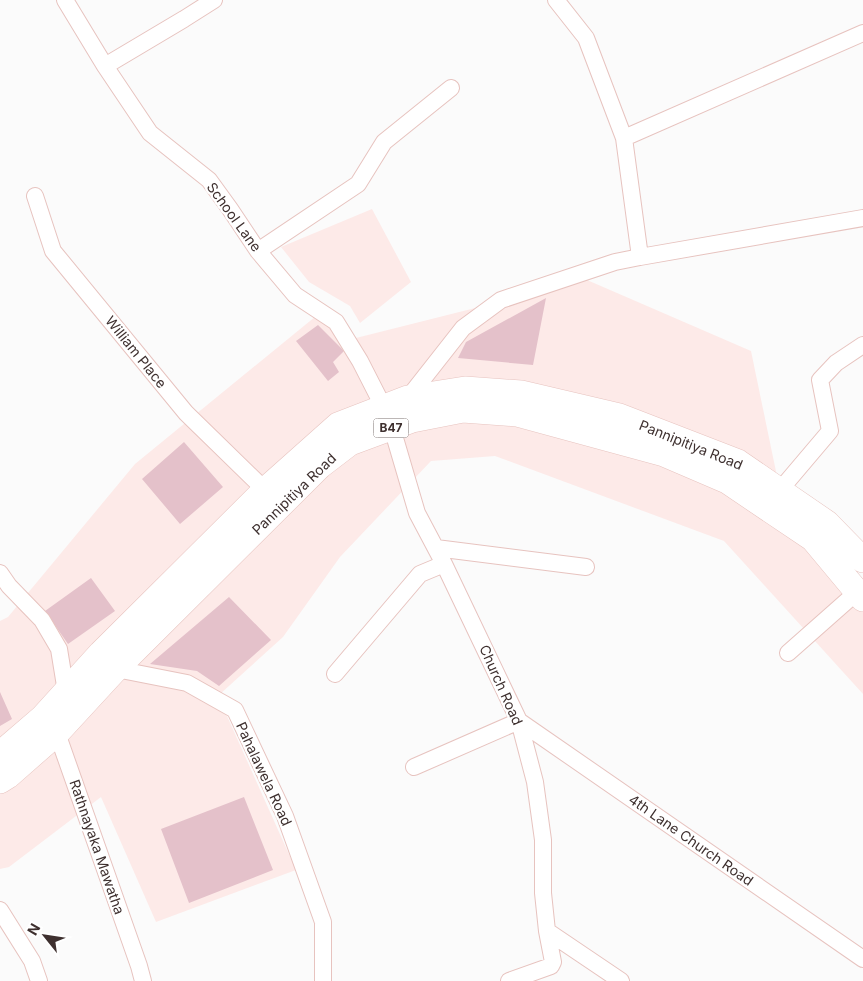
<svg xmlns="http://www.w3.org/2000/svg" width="863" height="981" viewBox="0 0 863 981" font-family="Inter,sans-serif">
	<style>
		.built { fill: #fdeae8 }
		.building { fill: #e4c1ca }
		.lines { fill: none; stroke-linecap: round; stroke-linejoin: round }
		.minor-casing { stroke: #e7c3bf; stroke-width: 18 }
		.primary-casing { stroke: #e7c3bf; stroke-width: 26 }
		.minor { stroke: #fff; stroke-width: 16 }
		.primary { stroke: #fff; stroke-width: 25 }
		.labels { text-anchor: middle; stroke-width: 4.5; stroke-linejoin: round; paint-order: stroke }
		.shield { fill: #fff; stroke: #786e6d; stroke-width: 1 }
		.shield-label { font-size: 12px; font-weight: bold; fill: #3e302f }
		.street-label { font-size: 14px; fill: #3e302f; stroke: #fff }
	</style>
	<rect width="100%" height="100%" fill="#fbfbfb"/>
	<path class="built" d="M372 209 411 282 360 323 350 306 309 282 281 247Z
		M587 280 751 351 779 486 408 397 0 749V621L8 617 135 464 321 312 348 340Z
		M464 413 726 483 811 542 863 601V694L724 541 495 456 431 461 340 557 283 637 209 704 227 716 296 870 156 922 101 797 9 867 0 869V784L352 445Z"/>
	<path class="building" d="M546 298 533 365 458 358 466 342Z
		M318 325 344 351 333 362 339 372 328 381 296 341Z
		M184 442 223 487 180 524 142 479Z
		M91 578 115 611 68 644 45 611Z
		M229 597 271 640 219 686 197 671 150 664Z
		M0 692 12 719 0 726Z
		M244 797 273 870 189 903 161 829Z"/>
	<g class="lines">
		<g class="minor-casing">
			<path id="minor" d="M65 0 105 66 150 133 209 180 230 209 258 251 295 295 336 322 360 361 384 408 392 428 417 513 444 564 519 721 535 782 543 840V893L547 931 553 962 551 966 509 981
				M105 66 184 19 214 0
				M624 138 863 33
				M35 196 53 251 186 413 265 490
				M258 251 358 184 384 142 451 88
				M640 257 863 218
				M408 401V398L463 328 501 300 615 262 640 257 624 138 586 38 556 0
				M780 490 830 431 820 380 836 363 863 345
				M436 548 586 567
				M0 573 9 586 42 620 59 649 66 692 70 695
				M788 653 857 592
				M112 664 116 669 187 683 235 710 285 816 323 922V981
				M335 674 420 574 444 564
				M519 721 863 959
				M52 727 57 733 139 966 143 981
				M414 767 519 721
				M0 910 32 961 39 981
				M547 931 621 981"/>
		</g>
		<g class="primary-casing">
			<path id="primary" d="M0 754 43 717 101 653 265 490 338 425 408 398 465 389 521 393 619 416 738 462 827 523 863 560
				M0 781 8 776 57 733 116 669 320 466 350 443 412 420 463 410 517 414 664 454 727 481 813 539 863 599"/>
		</g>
		<use href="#minor" class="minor"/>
		<use href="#primary" class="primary"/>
	</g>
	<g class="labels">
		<rect class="shield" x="373.5" y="418.5" width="35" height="19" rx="4"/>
		<g class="shield-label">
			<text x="391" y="432">B47</text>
		</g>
		<g class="street-label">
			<text transform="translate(234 217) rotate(54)" y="5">School Lane</text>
			<text transform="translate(136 352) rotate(51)" y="5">William Place</text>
			<text transform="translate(691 445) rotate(22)" y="5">Pannipitiya Road</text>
			<text transform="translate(294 494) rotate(-44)" y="5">Pannipitiya Road</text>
			<text transform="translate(501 685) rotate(66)" y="5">Church Road</text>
			<text transform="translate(264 774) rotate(65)" y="5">Pahalawela Road</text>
			<text transform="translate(691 840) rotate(35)" y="5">4th Lane Church Road</text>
			<text transform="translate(97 847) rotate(71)" y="5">Rathnayaka Mawatha</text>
		</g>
	</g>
	<g transform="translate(45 936) rotate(300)" stroke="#ffffff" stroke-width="4" paint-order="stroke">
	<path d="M0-4L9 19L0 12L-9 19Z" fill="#3e302f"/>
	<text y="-8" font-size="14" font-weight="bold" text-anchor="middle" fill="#3e302f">N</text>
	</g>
</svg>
